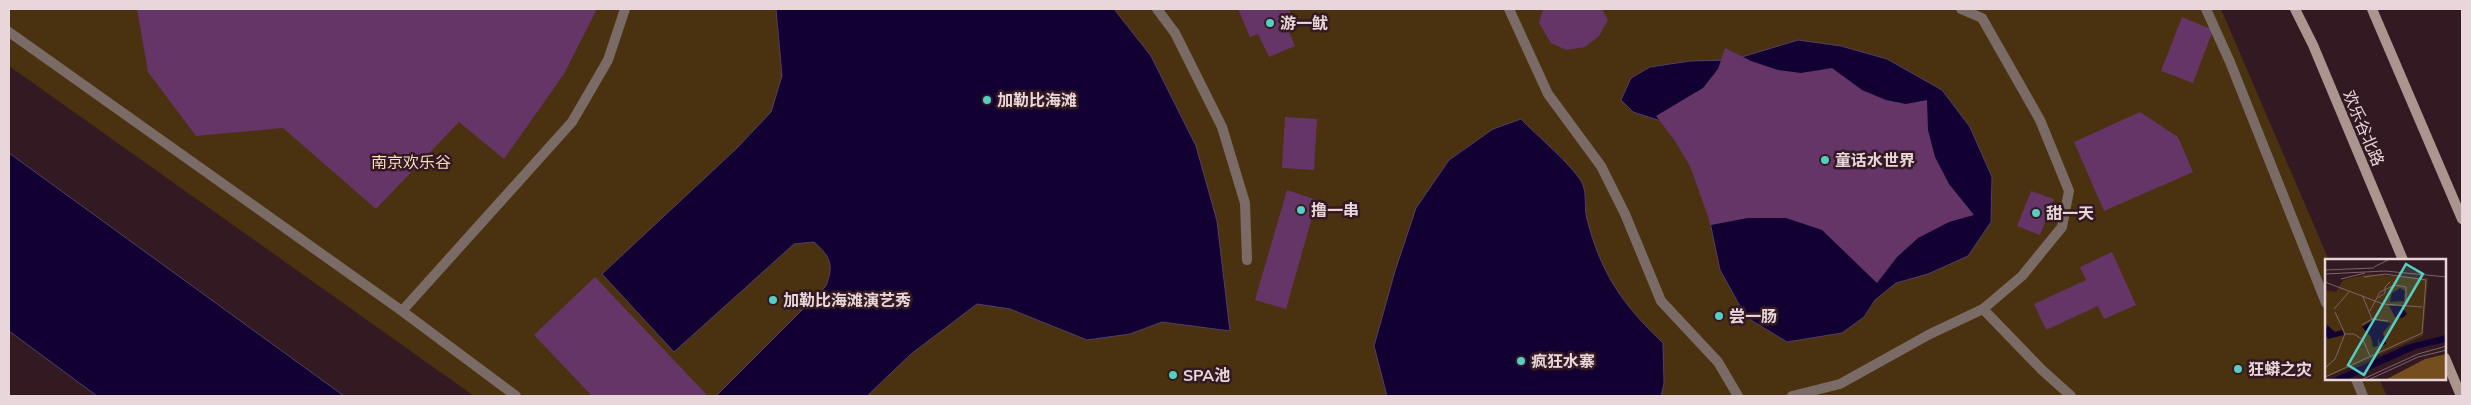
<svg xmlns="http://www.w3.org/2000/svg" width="2471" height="405" viewBox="0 0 2471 405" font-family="'Nunito Sans','Noto Sans SC',sans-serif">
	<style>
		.green { fill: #4a310f }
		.water { fill: #120033; stroke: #524065 }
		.building { fill: #663568 }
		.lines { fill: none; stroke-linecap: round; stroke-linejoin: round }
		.service { stroke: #7a6b67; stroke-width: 10 }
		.pedestrian { stroke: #7a6b67; stroke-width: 10 }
		.secondary { stroke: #ac958e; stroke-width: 10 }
		.poi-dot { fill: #56cec4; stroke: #331921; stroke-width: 2 }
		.labels { text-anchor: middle; stroke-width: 5; stroke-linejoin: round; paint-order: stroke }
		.poi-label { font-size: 16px; font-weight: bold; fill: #e8d6da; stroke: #331921; text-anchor: start }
		.street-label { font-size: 16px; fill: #e8d6da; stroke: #331921 }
		.park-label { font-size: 16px; fill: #f9dcbd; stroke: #331921 }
		.inset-road { fill: none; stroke: #7b656b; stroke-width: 1 }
		.view { fill: #56cec4; fill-opacity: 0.15; stroke: #56cec4; stroke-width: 2.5 }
		.inset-edge { fill: none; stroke: #e8d6da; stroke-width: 2.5 }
	</style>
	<rect width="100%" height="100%" fill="#331921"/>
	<path class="green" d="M9 9H2221L2329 260H2326V379H2379L2387 396H474L9 66Z"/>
	<path class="water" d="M776 9H1114L1151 56 1196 146 1217 221 1230 331 1162 322 1130 334 1087 340 1010 309 977 304 911 354 867 396H716L826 286C834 265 831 257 814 242L794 244 674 352 602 274 736 149 771 112 782 76Z
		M1798 40 1841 46 1887 59 1942 90 1970 127 1992 177 1991 222 1968 256 1928 274 1896 283 1875 300 1864 317 1842 333 1787 342 1746 317 1720 270 1703 189 1667 123 1633 112 1621 100 1631 78 1650 67 1690 61 1732 60Z
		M1521 119C1535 134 1577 169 1583 185 1587 196 1584 209 1587 219 1601 274 1623 305 1663 343L1664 383 1661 396H1387L1374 346 1395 271 1416 208 1449 160 1493 129Z
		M9 153 344 396H97L9 331Z"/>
	<path class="building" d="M137 9H597L564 74 504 159 459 122 376 209 283 128 196 136 148 72Z
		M1238 9H1289L1293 19 1285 22 1295 46 1269 57 1258 34 1250 37Z
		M1543 9H1602L1608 20 1599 36 1585 47 1566 50 1551 43 1539 23Z
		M2182 17 2213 30 2193 83 2161 71Z
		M1725 48 1751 61 1778 70 1801 73 1832 68 1862 90 1886 100 1906 104 1927 100 1928 130 1935 157 1949 184 1974 215 1949 222 1918 238 1897 257 1877 283 1822 230 1786 218H1748L1711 225 1690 166 1675 141 1656 116 1703 88 1718 69Z
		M2140 112 2178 137 2193 172 2104 211 2074 142Z
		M1285 117 1317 119 1314 170 1282 168Z
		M1287 190 1317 200 1286 309 1255 300Z
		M2031 191 2054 199 2040 235 2017 226Z
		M2112 252 2136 305 2104 319 2098 306 2046 330 2034 304 2086 280 2080 267Z
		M595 277 708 396H592L534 335Z"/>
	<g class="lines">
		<path class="service" d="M2206 9 2230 62 2326 303
			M9 32 402 311 516 396
			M402 311 572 122 608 60 625 9
			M2356 379 2363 396"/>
		<path class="pedestrian" d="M1157 9 1175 33 1222 127 1245 203 1247 260
			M1509 9 1548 94 1601 166 1625 214 1661 301 1718 362 1738 396
			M1983 309 2042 370 2071 396
			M1792 396 1840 384 1930 334 1983 309 2022 276 2062 227 2069 191 2040 120 1982 18 1961 9"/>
		<path class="secondary" d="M2295 9 2313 45 2403 260
			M2372 9 2462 219
			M2445 358 2461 396"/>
	</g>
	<g class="poi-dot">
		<circle cx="1270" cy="23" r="5"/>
		<circle cx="987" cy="100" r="5"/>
		<circle cx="1825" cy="160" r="5"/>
		<circle cx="1301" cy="210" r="5"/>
		<circle cx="2036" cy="213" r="5"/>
		<circle cx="773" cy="300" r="5"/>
		<circle cx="1719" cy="316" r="5"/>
		<circle cx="1521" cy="361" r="5"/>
		<circle cx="2238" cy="369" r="5"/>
		<circle cx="1173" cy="375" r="5"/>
	</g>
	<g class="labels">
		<g class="poi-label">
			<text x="1280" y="29">游一鱿</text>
			<text x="997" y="106">加勒比海滩</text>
			<text x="1835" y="166">童话水世界</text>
			<text x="1311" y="216">撸一串</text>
			<text x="2046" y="219">甜一天</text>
			<text x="783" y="306">加勒比海滩演艺秀</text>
			<text x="1729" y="322">尝一肠</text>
			<text x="1531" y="367">疯狂水寨</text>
			<text x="2248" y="375">狂蟒之灾</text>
			<text x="1183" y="381">SPA池</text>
		</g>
		<g class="street-label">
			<text transform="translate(2364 128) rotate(67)" y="6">欢乐谷北路</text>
		</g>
		<g class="park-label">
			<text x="411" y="168">南京欢乐谷</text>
		</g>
	</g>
	<g transform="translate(2325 259)">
		<rect width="121" height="121" fill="#331921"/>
		<path d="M43 15 103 19 98 77 0 119V31L11 33 18 21Z" fill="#4a310f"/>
		<path d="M121 95V121H60L100 100Z" fill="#744e1f"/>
		<path d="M75 29 80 32 79 42 65 43 67 34ZM64 47H76L82 55 77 59 70 58ZM48 61 66 64 58 74 61 85 56 87 53 79V87L48 88 46 78 37 68ZM2 66 10 73 17 71 19 76 3 80 0 75ZM121 76V83L91 90 21 121H5L82 86Z" fill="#120033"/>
		<path class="inset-road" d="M49 8 65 0M0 11 49 9M0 15 60 12 122 18M16 20 40 14M0 23 58 45 97 48M38 38 47 60M53 39 60 34V28L65 23M9 50 24 33M45 52 55 33 70 26 81 28V45M37 66 47 60 63 62M20 75H29L38 81 45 97M0 109 10 100 20 75 10 53M0 118 97 74 101 21 60 15 39 18M36 121 93 95 122 87M43 121 93 98 122 91"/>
		<path class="view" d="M81 5 98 15 39 116 23 106Z"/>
		<rect width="121" height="121" class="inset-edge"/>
	</g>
	<rect width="2471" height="405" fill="none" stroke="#e8d6da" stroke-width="20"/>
</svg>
